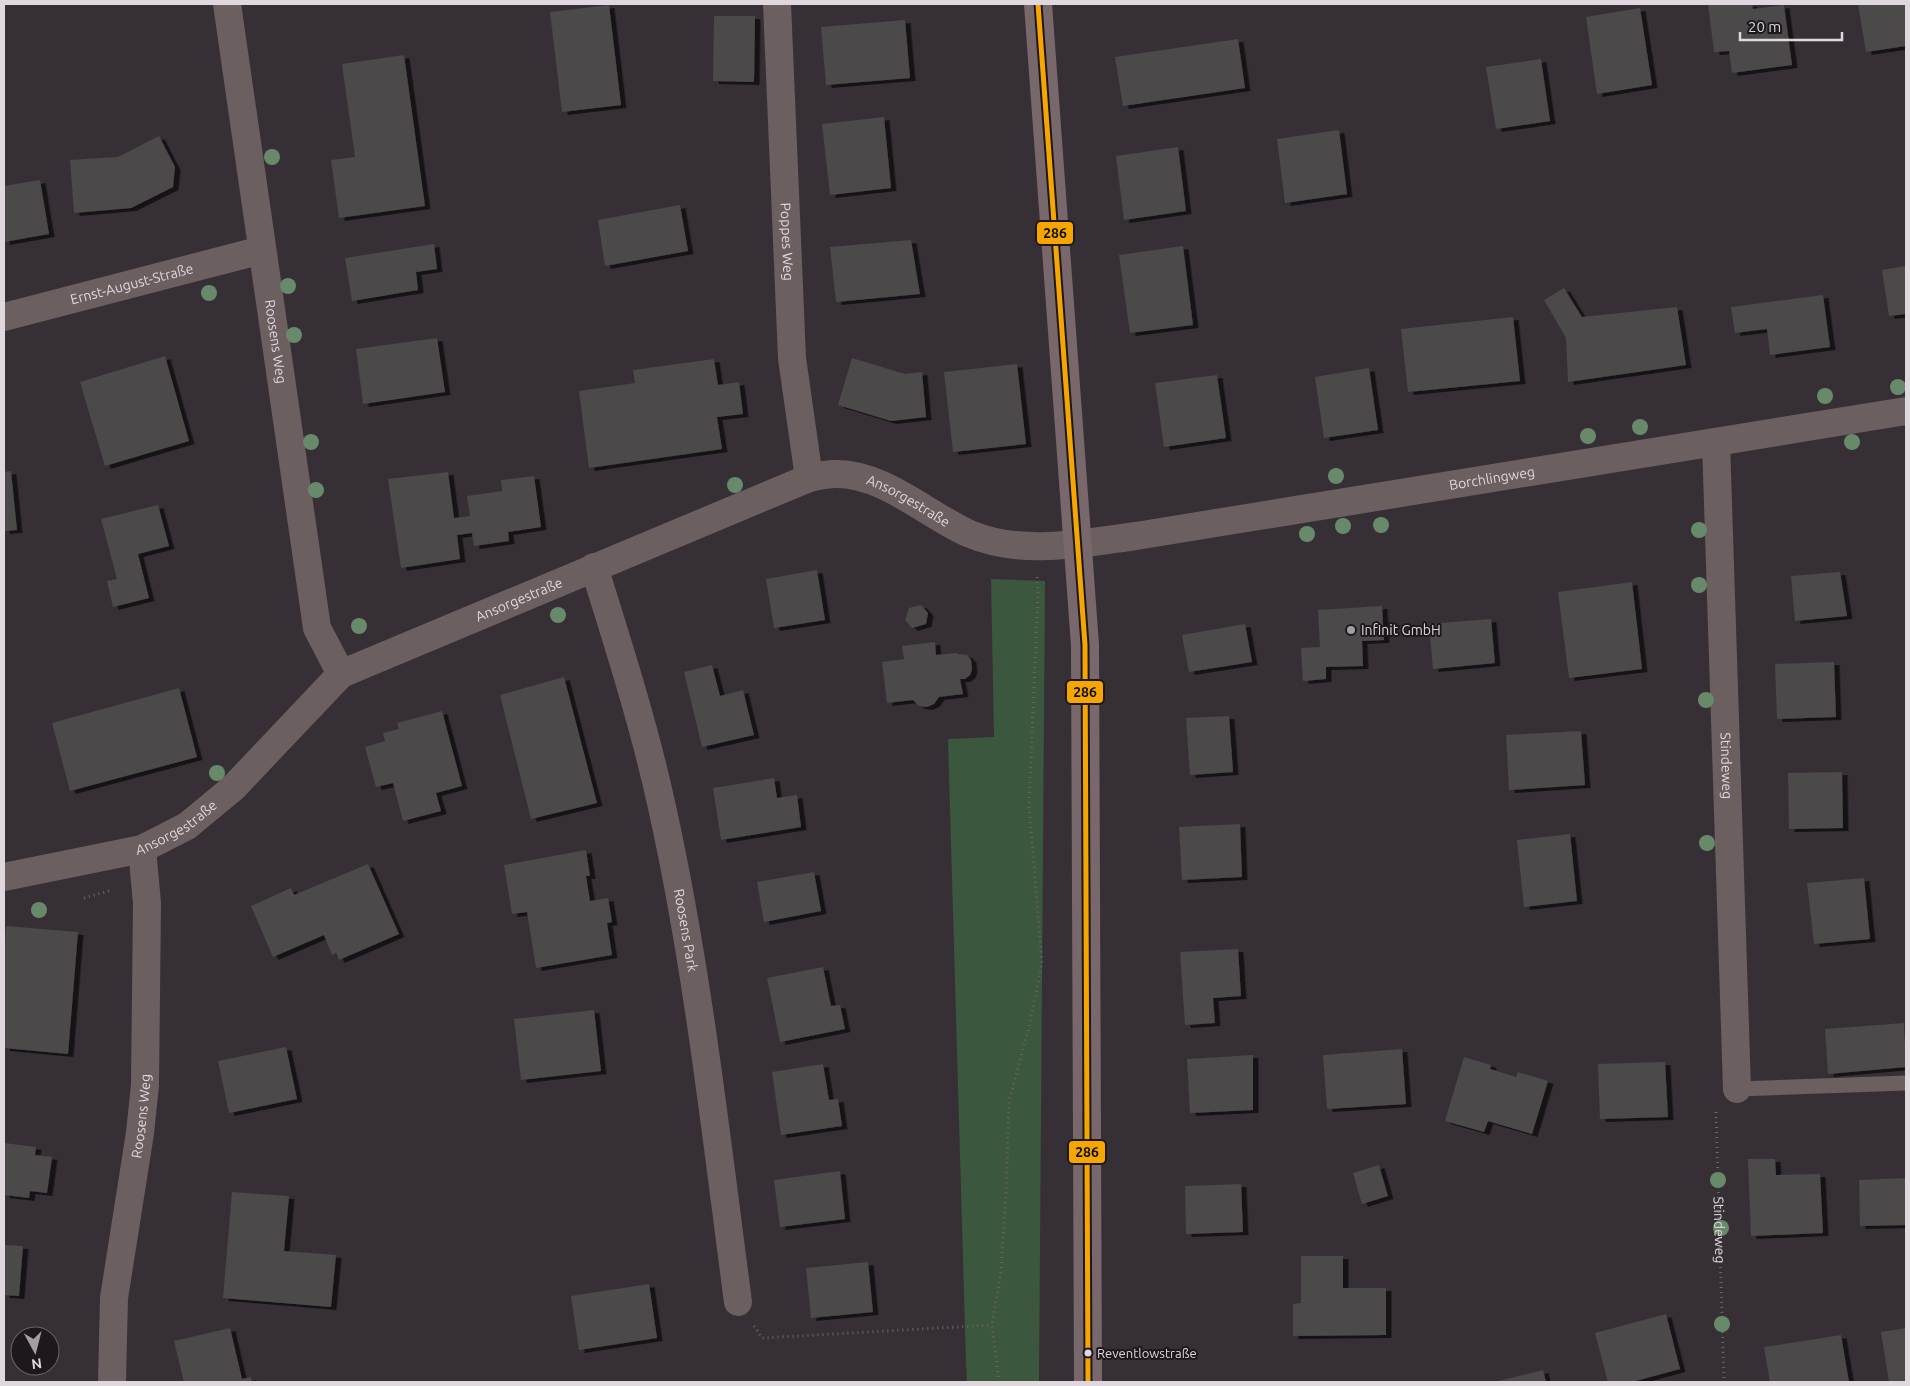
<svg xmlns="http://www.w3.org/2000/svg" width="1910" height="1386" viewBox="0 0 1910 1386" font-family="Ubuntu,sans-serif">
	<style>
		.green { fill: #3b573d }
		.building { fill: #4c4848; filter: url(#shadow) }
		.lines { fill: none; stroke-linecap: round; stroke-linejoin: round }
		.path { stroke: #6c6366; stroke-width: 3; stroke-dasharray: 1 4; stroke-linecap: butt }
		.lane { stroke: #6c5f60; stroke-width: 15 }
		.street { stroke: #6c5f60; stroke-width: 28 }
		.secondary { stroke: #79686b; stroke-width: 28 }
		.bus-1-casing { stroke: #1d181d; stroke-width: 9 }
		.bus-1 { stroke: #f7a600; stroke-width: 5 }
		.tree { fill: #69896b }
		.poi-dot { fill: #a49ea4; stroke: #1d181d; stroke-width: 2 }
		.bus-dot { fill: #dfd9df; stroke: #1d181d; stroke-width: 2 }
		.labels { text-anchor: middle; stroke-width: 4; stroke-linejoin: round; paint-order: stroke }
		.bus-label { font-size: 13px; fill: #dfd9df; stroke: #1d181d; text-anchor: start }
		.street-label { font-size: 14px; fill: #dfd9df; stroke: #1d181d }
		.poi-label { font-size: 14px; fill: #dfd9df; stroke: #1d181d; text-anchor: start }
		.line-badge { stroke: #1d181d; stroke-width: 2 }
		.pale-badge-label { font-size: 14px; text-anchor: middle; font-weight: bold; fill: #111 }
	</style>
	<defs>
		<filter id="shadow"><feDropShadow dx="5.5" dy="3" stdDeviation="0" flood-color="#0009"/></filter>
	</defs>
	<rect width="100%" height="100%" fill="#363036"/>
	<path class="green" d="M991 579 1045 581 1039 1382H967L966 1363 948 739 994 737Z"/>
	<path class="building" d="M1708 4H1752L1753 9 1784 5 1792 65 1732 73 1729 51 1714 52Z
		M1858 4H1906V46L1866 52Z
		M609 5 621 105 562 112 550 12Z
		M1640 8 1652 85 1597 94 1586 17Z
		M714 16H755L754 82 713 81Z
		M905 20 910 78 826 85 821 27Z
		M1238 39 1245 88 1123 106 1115 57Z
		M404 55 425 206 339 218 331 160 355 157 342 64Z
		M1541 59 1550 121 1496 129 1486 67Z
		M884 117 891 188 830 195 822 124Z
		M1339 130 1347 194 1285 203 1277 139Z
		M159 136 175 167 173 187 131 208 74 213 70 160 118 157Z
		M1178 147 1186 211 1124 220 1116 156Z
		M40 180 49 234 4 242V186Z
		M680 205 688 251 605 266 598 220Z
		M911 240 920 294 836 302 830 247Z
		M434 244 437 269 416 272 418 290 352 301 345 258Z
		M1183 246 1193 325 1130 333 1119 255Z
		M1906 266V314L1889 316 1882 270Z
		M1564 288 1582 317 1677 307 1686 365 1568 382 1566 338 1544 300Z
		M1823 295 1830 347 1770 355 1767 329 1735 333 1731 307Z
		M1513 317 1520 381 1408 392 1401 329Z
		M437 338 445 392 363 404 356 349Z
		M165 356 189 441 105 466 80 382Z
		M852 358 905 374 922 372 926 417 891 421 838 405Z
		M714 359 718 385 739 382 743 414 717 417 722 449 589 468 579 391 635 383 633 370Z
		M1017 364 1026 444 953 452 944 372Z
		M1369 368 1378 430 1324 438 1315 377Z
		M1217 375 1226 438 1164 447 1155 383Z
		M11 471 17 530 4 531V472Z
		M448 472 454 518 470 516 467 496 502 491 501 480 534 476 541 527 508 532 509 541 474 546 472 533 457 535 460 559 401 568 388 479Z
		M158 505 169 546 138 554 149 598 113 607 107 581 117 579 101 519Z
		M817 570 825 620 774 628 766 579Z
		M1840 572 1847 616 1795 621 1791 576Z
		M1632 582 1642 669 1569 678 1558 592Z
		M921 605 928 613 926 624 912 628 905 620 909 608Z
		M1382 606 1384 640 1362 641 1363 666 1326 667V679L1303 681 1301 648 1320 647 1318 610Z
		M1491 619 1495 663 1433 669 1429 624Z
		M1245 624 1252 662 1189 672 1182 635Z
		M935 642 936 655 957 653V654L967 655 971 660 972 670 970 675 965 679H960L963 694 939 697 934 704 927 707 919 706 913 700 887 703 882 662 904 659 902 646Z
		M1834 662 1836 717 1777 719 1775 664Z
		M712 665 720 696 743 690 754 735 702 747 684 672Z
		M564 677 597 803 531 819 500 695Z
		M179 688 197 757 70 791 52 723Z
		M442 711 462 786 436 793 441 811 403 821 393 783 376 787 365 747 385 741 383 733 399 729 397 723Z
		M1229 716 1233 772 1190 775 1186 718Z
		M1581 731 1585 785 1509 790 1506 735Z
		M1842 772 1843 828 1789 829 1788 773Z
		M774 778 777 798 797 795 801 827 721 840 713 788Z
		M1240 824 1242 877 1182 880 1179 827Z
		M1570 834 1577 901 1524 907 1517 840Z
		M586 850 590 876H586L590 901 608 898 612 922 607 923 612 955 536 968 527 912 512 914 504 865Z
		M368 864 399 934 339 960 336 953 332 955 324 935 273 957 251 906 291 888 294 895Z
		M814 872 821 911 764 922 757 882Z
		M1864 878 1870 939 1814 944 1807 883Z
		M6 926 78 932 68 1054 4 1048V957Z
		M1238 949 1241 996 1213 998 1215 1023 1185 1025 1180 952Z
		M823 967 831 1006 840 1005 845 1029 780 1042 767 978Z
		M594 1010 601 1071 521 1080 514 1019Z
		M1904 1023 1906 1067 1828 1074 1825 1029Z
		M286 1047 297 1099 229 1113 218 1061Z
		M1402 1049 1406 1104 1327 1109 1323 1055Z
		M1253 1055V1110L1190 1113 1187 1059Z
		M1464 1057 1491 1065 1490 1069 1516 1077 1518 1072 1548 1081 1532 1134 1488 1121 1484 1132 1445 1121Z
		M1665 1062 1668 1117 1600 1119 1598 1064Z
		M823 1064 829 1100 838 1099 842 1126 781 1135 772 1072Z
		M4 1143 36 1147 35 1155 52 1157 47 1193 30 1191 29 1198 4 1195Z
		M1748 1159H1775L1776 1175 1820 1174 1823 1233 1751 1236Z
		M1379 1165 1388 1196 1362 1204 1353 1173Z
		M840 1171 845 1219 780 1227 774 1180Z
		M1906 1178V1225L1860 1226 1859 1180Z
		M1241 1184 1243 1232 1186 1234 1185 1186Z
		M232 1192 289 1196 284 1251 336 1255 331 1307 223 1298Z
		M4 1245 23 1246 19 1296 4 1295Z
		M1301 1256H1343V1288H1386V1335L1293 1336V1304L1301 1303Z
		M868 1262 873 1312 811 1318 806 1268Z
		M649 1284 657 1338 579 1350 571 1296Z
		M1666 1314 1680 1369 1632 1382H1608L1595 1333Z
		M230 1328 242 1379 251 1377 252 1382H184L174 1341Z
		M1906 1328V1381L1889 1382 1881 1332Z
		M1841 1335 1849 1382H1770L1764 1347Z
		M1543 1370 1546 1382H1495Z"/>
	<g class="lines">
		<g class="path">
			<path d="M84 898 112 890"/>
			<path id="s1" d="M1716 1112 1724 1382"/>
			<path d="M754 1326 762 1338 992 1325"/>
			<path d="M999 1382 992 1325 1001 1271 1006 1193 1009 1101 1029 1027 1042 963 1029 805 1038 593 1037 577"/>
		</g>
		<path class="lane" d="M1737 1089 1906 1083"/>
		<g class="street">
			<path id="s2" d="M227 4 317 628 341 674"/>
			<path id="s3" d="M777 4 792 358 809 478"/>
			<path id="s4" d="M4 317 262 250"/>
			<path id="s5" d="M1716 442 1737 1089"/>
			<path id="s6" d="M594 567C619 647 644 725 662 807 698 970 716 1136 738 1302"/>
			<path id="s7" d="M4 877 142 849 187 826 233 788 341 674 809 478C818 476 827 474 835 474 884 473 928 516 970 534 1022 556 1083 543 1136 536L1906 411"/>
			<path id="s8" d="M112 1382 114 1298 140 1133 145 1085 147 903 142 849"/>
		</g>
		<path class="secondary" d="M1038 4 1085 645 1088 1382"/>
		<g class="bus-1-casing">
			<path id="bus-1" d="M1038 4 1085 645 1088 1382"/>
		</g>
		<use href="#bus-1" class="bus-1"/>
	</g>
	<g class="tree">
		<circle cx="272" cy="157" r="8"/>
		<circle cx="288" cy="286" r="8"/>
		<circle cx="209" cy="293" r="8"/>
		<circle cx="294" cy="335" r="8"/>
		<circle cx="1898" cy="387" r="8"/>
		<circle cx="1825" cy="396" r="8"/>
		<circle cx="1640" cy="427" r="8"/>
		<circle cx="1588" cy="436" r="8"/>
		<circle cx="311" cy="442" r="8"/>
		<circle cx="1852" cy="442" r="8"/>
		<circle cx="1336" cy="476" r="8"/>
		<circle cx="735" cy="485" r="8"/>
		<circle cx="316" cy="490" r="8"/>
		<circle cx="1381" cy="525" r="8"/>
		<circle cx="1343" cy="526" r="8"/>
		<circle cx="1699" cy="530" r="8"/>
		<circle cx="1307" cy="534" r="8"/>
		<circle cx="1699" cy="585" r="8"/>
		<circle cx="558" cy="615" r="8"/>
		<circle cx="359" cy="626" r="8"/>
		<circle cx="1706" cy="700" r="8"/>
		<circle cx="217" cy="773" r="8"/>
		<circle cx="1707" cy="843" r="8"/>
		<circle cx="39" cy="910" r="8"/>
		<circle cx="1718" cy="1180" r="8"/>
		<circle cx="1721" cy="1228" r="8"/>
		<circle cx="1722" cy="1324" r="8"/>
	</g>
	<circle class="poi-dot" cx="1351" cy="630" r="5"/>
	<circle class="bus-dot" cx="1088" cy="1353" r="4.5"/>
	<g class="labels">
		<g class="bus-label">
			<text x="1097" y="1358">Reventlowstraße</text>
		</g>
		<g class="street-label">
			<text dy="5" stroke="none"><textPath href="#s3" startOffset="238">Poppes Weg</textPath></text>
			<text dy="5" stroke="none"><textPath href="#s4" startOffset="132">Ernst-August-Straße</textPath></text>
			<text dy="5" stroke="none"><textPath href="#s2" startOffset="341">Roosens Weg</textPath></text>
			<text dy="5" stroke="none"><textPath href="#s7" startOffset="1620">Borchlingweg</textPath></text>
			<text dy="5" stroke="none"><textPath href="#s7" startOffset="1021">Ansorgestraße</textPath></text>
			<text dy="5" stroke="none"><textPath href="#s7" startOffset="601">Ansorgestraße</textPath></text>
			<text dy="5" stroke="none"><textPath href="#s5" startOffset="324">Stindeweg</textPath></text>
			<text dy="5" stroke="none"><textPath href="#s7" startOffset="181">Ansorgestraße</textPath></text>
			<text dy="5" stroke="none"><textPath href="#s6" startOffset="375">Roosens Park</textPath></text>
			<text dy="5" stroke="none"><textPath href="#s8" startOffset="268">Roosens Weg</textPath></text>
			<text dy="5" stroke="none"><textPath href="#s1" startOffset="118">Stindeweg</textPath></text>
		</g>
		<g class="poi-label">
			<text x="1361" y="635">Infinit GmbH</text>
		</g>
	</g>
	<g class="line-badge">
		<rect x="1036" y="221" width="38" height="24" rx="5" fill="#f7a600"/>
		<rect x="1066" y="680" width="38" height="24" rx="5" fill="#f7a600"/>
		<rect x="1068" y="1140" width="38" height="24" rx="5" fill="#f7a600"/>
	</g>
	<g class="pale-badge-label">
		<text x="1055" y="238">286</text>
		<text x="1085" y="697">286</text>
		<text x="1087" y="1157">286</text>
	</g>
	<rect width="1910" height="1386" fill="none" stroke="#dfd9df" stroke-width="10"/>
	<g transform="translate(35 1351) rotate(173)"><circle r="24" fill="#1d181d" stroke="#6b656b"/>
	<path d="M0-4L9 19L0 12L-9 19Z" fill="#a49ea4"/>
	<text y="-8" font-size="14" font-weight="bold" text-anchor="middle" fill="#dfd9df">N</text>
	</g>
	<path d="M1740 32v8h102v-8" fill="none" stroke="#dfd9df" stroke-width="2.5"/>
	<text x="1748" y="32" font-size="15" fill="#dfd9df" stroke="#1d181d" stroke-width="4" paint-order="stroke">20 m</text>
</svg>
